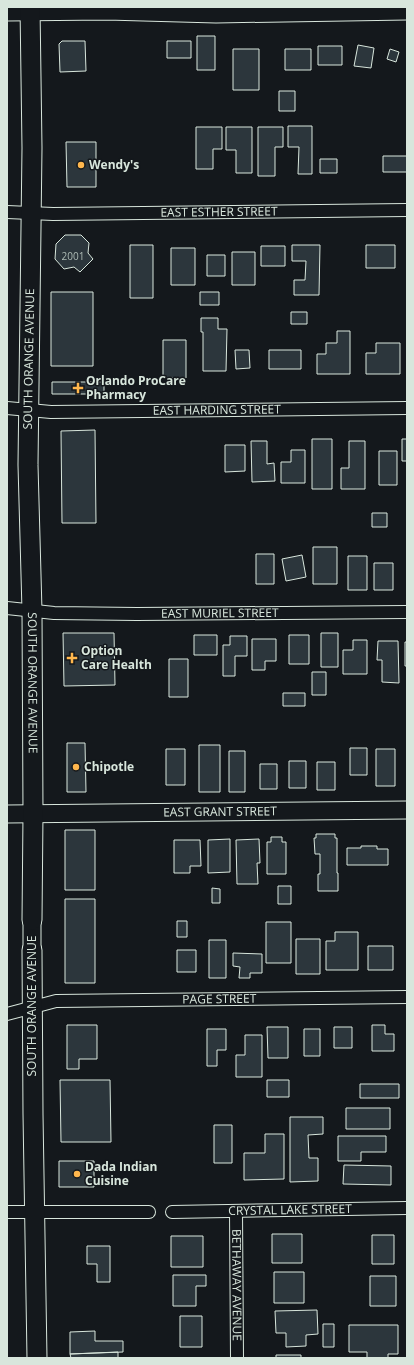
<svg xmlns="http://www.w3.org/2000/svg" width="414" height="1365" viewBox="0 0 414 1365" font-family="'Open Sans',sans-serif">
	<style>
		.building { fill: #2c363c; stroke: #d8e6dc }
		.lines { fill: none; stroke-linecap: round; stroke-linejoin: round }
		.street-casing { stroke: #d8e6dc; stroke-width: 14 }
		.secondary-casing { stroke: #d8e6dc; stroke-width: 19 }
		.primary-casing { stroke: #d8e6dc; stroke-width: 21 }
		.street { stroke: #14181c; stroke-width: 12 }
		.secondary { stroke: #14181c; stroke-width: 17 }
		.primary { stroke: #14181c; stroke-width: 19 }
		.poi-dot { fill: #ffb74d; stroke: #14181c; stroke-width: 1.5 }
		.labels { text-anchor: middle; stroke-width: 3; stroke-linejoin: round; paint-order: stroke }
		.number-label { font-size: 10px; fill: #adbab4 }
		.poi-label { font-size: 12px; font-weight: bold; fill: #d8e6dc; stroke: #14181c; text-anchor: start }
		.street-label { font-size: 12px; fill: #d8e6dc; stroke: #14181c }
	</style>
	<rect width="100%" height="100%" fill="#14181c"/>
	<path class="building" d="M197 36H215V70H197Z
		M62 41H85L86 71 60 72 59 44Z
		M167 41H191V58H167Z
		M358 45 374 48 371 68 354 66Z
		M318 46H342V65H318Z
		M233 49H259V90H233Z
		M285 49H311V70H285Z
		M390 49 399 52 396 62 387 59Z
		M279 91H295V111H279Z
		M288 126H312V174H298L299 147H288Z
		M196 127H222V149H213V169H196Z
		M226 127H252V173H236V150H226Z
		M258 127H283V147H275V176H258Z
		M66 142H96V187H67Z
		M383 156H407V172H383Z
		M320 159H337V173H320Z
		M65 235H81L89 243 88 253 93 259 80 272 74 267 64 269 55 259 56 244Z
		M130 245H153V298H130Z
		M292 245H320L319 295H294V280H305L306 261H292Z
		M366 245H395V268H366Z
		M261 246H285V266H261Z
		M171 248H195V285H171Z
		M232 252H255V285H232Z
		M207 255H225V276H207Z
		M51 292H93V366H51Z
		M200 292H219V305H200Z
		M291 312H307V324H291Z
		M201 318H218V329H227L226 371H203V332H201Z
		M337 331H350V374H317V354H326V343H337Z
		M163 340H186V378H163Z
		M376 343H400V374H366V353H376Z
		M235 350H249L250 368 236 369Z
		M269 350H301V369H269Z
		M52 382H104V394H52Z
		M95 430 96 523H62L61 431Z
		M312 439H332V489H312Z
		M402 439H407V461H402Z
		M251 441H267V464L274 463 275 481 252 482Z
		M349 441H365V489H341V468H349Z
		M225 445H245V471L225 472Z
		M291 450H305V483H281V462H291Z
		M379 451H397V485H379Z
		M372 513H387V527H372Z
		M313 547H337V584H313Z
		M256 554H274V584H256Z
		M302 555 306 577 286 581 282 559Z
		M348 556H367V590H348Z
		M374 563H393V590H374Z
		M63 633H114L115 685 64 686Z
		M321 633H338V667H321Z
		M194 635H217V655H194Z
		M289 635H309V664H289Z
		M230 636H247V656H235V676H223V645H230Z
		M252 639H276V661H265V670H252Z
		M353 640H367V674H343V650H353Z
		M378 641H398L399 683 382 682V660H377Z
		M405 642H407V666H405Z
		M169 659H188V697H169Z
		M312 672H326V695H312Z
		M283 693H305V706H283Z
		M67 743H85L86 792H67Z
		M199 745H220V792H199Z
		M350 748H367V775H350Z
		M166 749H185V785H166Z
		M376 749H395V786H376Z
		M229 751H245V792H229Z
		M289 761H306V788H289Z
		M317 762H335V790H317Z
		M260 764H277V789H260Z
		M65 830H95V890H65Z
		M316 834H335V838H337V873H338V891H318V874H320V854H315L314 838H316Z
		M271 837H282V842H286V874H267V842H271Z
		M230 839V872L208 873V840Z
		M259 839 260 863H257L258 884H237L236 840Z
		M174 840H200L201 866H190V873H174Z
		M361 846H377V849H388V865H347V848H361Z
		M278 886H291V904H278Z
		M212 888 220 889V903H212Z
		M65 899H95V983H65Z
		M177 921H187V937H177Z
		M266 922H291V963H266Z
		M335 932H358V970H326V941H335Z
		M296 939H320V974H296Z
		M209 940H226V978H209Z
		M368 946H393V970H368Z
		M177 950H196V972H177Z
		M233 953 262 954V973H250V978H239L240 967 233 966Z
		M67 1025H97V1059H79V1069H67Z
		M372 1025H385V1034H394V1051H372Z
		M267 1027H288V1058H268Z
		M334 1027H352V1048H334Z
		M207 1029H226V1050H217V1066H207Z
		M304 1029H320V1056H304Z
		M245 1035H262V1077H236V1055H245Z
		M60 1080H110L111 1142H61Z
		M267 1080H289V1097H267Z
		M360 1084H399V1098H360Z
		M346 1108H390V1129H346Z
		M290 1117H323V1134L308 1135 309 1158H318V1181L290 1182Z
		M214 1125H232V1163H214Z
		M265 1134H284V1179L244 1180V1153H265Z
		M338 1136H386V1152H361V1161H338Z
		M59 1161H94V1187H59Z
		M344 1165 391 1166V1185L343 1184Z
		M272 1234H302V1263H272Z
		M372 1235H394V1264H372Z
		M171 1236H203V1267H171Z
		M87 1246H110V1282H97V1264H87Z
		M274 1272H304V1303H274Z
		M173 1275H206V1286H196V1306H173Z
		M370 1276H396V1306H370Z
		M317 1310 318 1334 306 1335V1346L286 1347V1333H276L275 1311Z
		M180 1316H202V1347H180Z
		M323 1324H334V1347H323Z
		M349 1325H398V1354H388V1358H367V1352H349Z
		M95 1331V1341H123V1352L70 1354V1332Z
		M118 1352V1358H71L70 1354Z
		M276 1355H301V1358H276Z"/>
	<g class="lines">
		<g class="street-casing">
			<g id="street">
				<path id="s1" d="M7 212 53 214 407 210"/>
				<path id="s2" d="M7 408 51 412 407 408"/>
				<path id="s3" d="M7 608 54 613 137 614 407 612"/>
				<path id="s4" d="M7 1014 56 1001 407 997"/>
				<path id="s5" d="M236 1211 237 1358"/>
				<path d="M7 1212H149"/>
				<path id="s6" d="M172 1212 407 1208"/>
			</g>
		</g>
		<g class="secondary-casing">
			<g id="secondary">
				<path d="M7 12 107 11 216 14 407 11"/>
				<path id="s7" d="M7 814 407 810"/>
				<path d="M32 920V950"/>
			</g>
		</g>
		<g class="primary-casing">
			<g id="primary">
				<path id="s8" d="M30 7 32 148 28 465 32 611 33 814 32 920"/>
				<path d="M32 950 33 1114 37 1358"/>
			</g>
		</g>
		<use href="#street" class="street"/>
		<use href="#secondary" class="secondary"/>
		<use href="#primary" class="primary"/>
	</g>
	<g class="poi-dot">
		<circle cx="81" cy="165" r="4"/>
		<path d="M76 382h4v4h4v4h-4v4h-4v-4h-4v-4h4z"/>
		<path d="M70 652h4v4h4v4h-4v4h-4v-4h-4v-4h4z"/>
		<circle cx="76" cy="767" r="4"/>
		<circle cx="77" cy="1174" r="4"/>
	</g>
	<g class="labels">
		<g class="number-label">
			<text x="73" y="260">2001</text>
		</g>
		<g class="poi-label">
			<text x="89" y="169">Wendy's</text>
			<text x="86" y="385">Orlando ProCare<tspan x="86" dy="14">Pharmacy</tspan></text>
			<text x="81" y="655">Option<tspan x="81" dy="14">Care Health</tspan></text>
			<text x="84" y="771">Chipotle</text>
			<text x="85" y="1171">Dada Indian<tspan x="85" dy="14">Cuisine</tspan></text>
		</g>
		<g class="street-label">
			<text dy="4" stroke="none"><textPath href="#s1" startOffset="212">EAST ESTHER STREET</textPath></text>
			<text transform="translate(29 359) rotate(-89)" y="4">SOUTH ORANGE AVENUE</text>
			<text dy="4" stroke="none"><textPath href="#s2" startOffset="210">EAST HARDING STREET</textPath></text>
			<text dy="4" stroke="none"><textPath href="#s3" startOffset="213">EAST MURIEL STREET</textPath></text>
			<text dy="4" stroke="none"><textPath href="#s8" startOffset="676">SOUTH ORANGE AVENUE</textPath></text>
			<text dy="4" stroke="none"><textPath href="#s7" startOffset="213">EAST GRANT STREET</textPath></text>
			<text dy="4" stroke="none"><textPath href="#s4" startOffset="214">PAGE STREET</textPath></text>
			<text transform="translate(32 1006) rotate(-90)" y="4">SOUTH ORANGE AVENUE</text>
			<text dy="4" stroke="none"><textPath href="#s6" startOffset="118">CRYSTAL LAKE STREET</textPath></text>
			<text dy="4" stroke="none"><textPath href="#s5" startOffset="74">BETHAWAY AVENUE</textPath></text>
		</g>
	</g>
	<rect width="414" height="1365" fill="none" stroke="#d8e6dc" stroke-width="16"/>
</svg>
